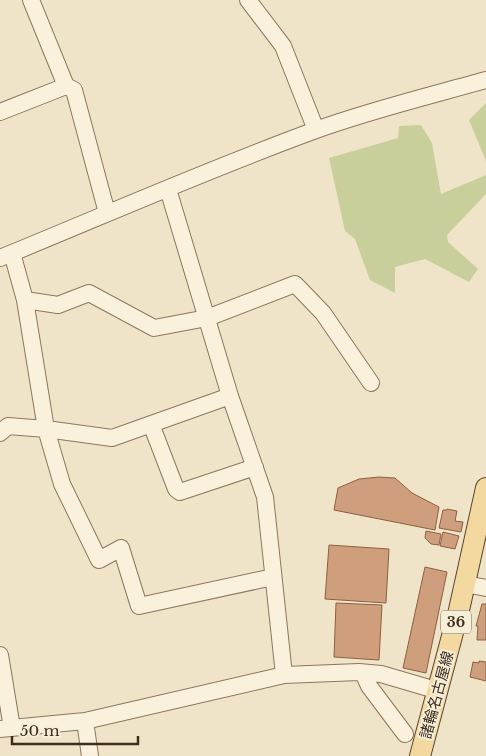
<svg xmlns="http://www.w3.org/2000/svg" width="486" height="756" viewBox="0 0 486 756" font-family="'Libre Baskerville','Noto Sans JP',serif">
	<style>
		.green { fill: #c9cf9b }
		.building { fill: #cf9f7d; stroke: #8d5f41 }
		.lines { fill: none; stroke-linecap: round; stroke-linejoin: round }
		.minor-casing { stroke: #8d765c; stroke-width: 18 }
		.major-casing { stroke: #5b4430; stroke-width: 22 }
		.minor { stroke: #faf1dc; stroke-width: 16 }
		.major { stroke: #f3d9a0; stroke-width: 20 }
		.labels { text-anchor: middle; stroke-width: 4; stroke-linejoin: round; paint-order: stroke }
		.shield { fill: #f7eed8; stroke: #756857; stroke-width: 1 }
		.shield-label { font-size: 14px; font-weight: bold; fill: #3d2e20 }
		.street-label { font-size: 15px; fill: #3d2e20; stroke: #f7eed8 }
	</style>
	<rect width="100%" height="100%" fill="#f0e4c8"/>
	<path class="green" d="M486 103V161L469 120Z
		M421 125 432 143 441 194 486 175V194L447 235 448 242 478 269 469 282 425 259 395 267V293L370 280 355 239 345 231 329 158 398 138 399 126Z"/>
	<path class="building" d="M379 477 395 478 412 493 439 507 435 530 334 510 338 488 359 479Z
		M447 509 457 511 455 521 463 522 461 532 439 528 443 510H447Z
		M426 531 441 534 439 545 431 544 425 538Z
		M443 532 459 536 455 549 440 546Z
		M329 545 389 549 386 603 325 599Z
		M425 567 447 572 426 673 403 668Z
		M336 603 382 605 379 660 334 657Z
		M482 604H486V640H477L478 626H476Z
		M479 661 486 662V681L470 677 473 662 479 663Z"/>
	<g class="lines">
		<g class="minor-casing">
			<path id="minor" d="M31 0 66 86 74 90 107 213
				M248 0 283 46 316 130
				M0 112 66 86
				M168 189 230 396 265 497 284 675
				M12 253 25 300 46 429 62 484 99 560 121 548 139 606 273 577
				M0 258C105 215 209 169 316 130 371 110 429 96 486 80
				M25 300 58 305 89 293 154 328 207 318 295 284 323 313 371 383
				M151 424 176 489 180 492 255 467
				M0 433 8 426 46 429 112 438 230 396
				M465 584 486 588
				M0 655 12 728
				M363 673 369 686 405 734
				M85 721 90 756
				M0 729 85 721 284 675 359 672 381 674 439 691"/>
		</g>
		<g class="major-casing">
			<path id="major" d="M420 756 459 610 486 488"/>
		</g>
		<use href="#minor" class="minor"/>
		<use href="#major" class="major"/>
	</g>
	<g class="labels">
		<rect class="shield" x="441" y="610.5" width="30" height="23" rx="4"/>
		<g class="shield-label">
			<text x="456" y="627">36</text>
		</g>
		<g class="street-label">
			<text transform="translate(437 695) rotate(-75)" y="5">諸輪名古屋線</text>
		</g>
	</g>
	<path d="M12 736v8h126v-8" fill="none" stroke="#3d2e20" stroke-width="2.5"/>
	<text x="20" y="736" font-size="15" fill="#3d2e20" stroke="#f7eed8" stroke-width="4" paint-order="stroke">50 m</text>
</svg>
